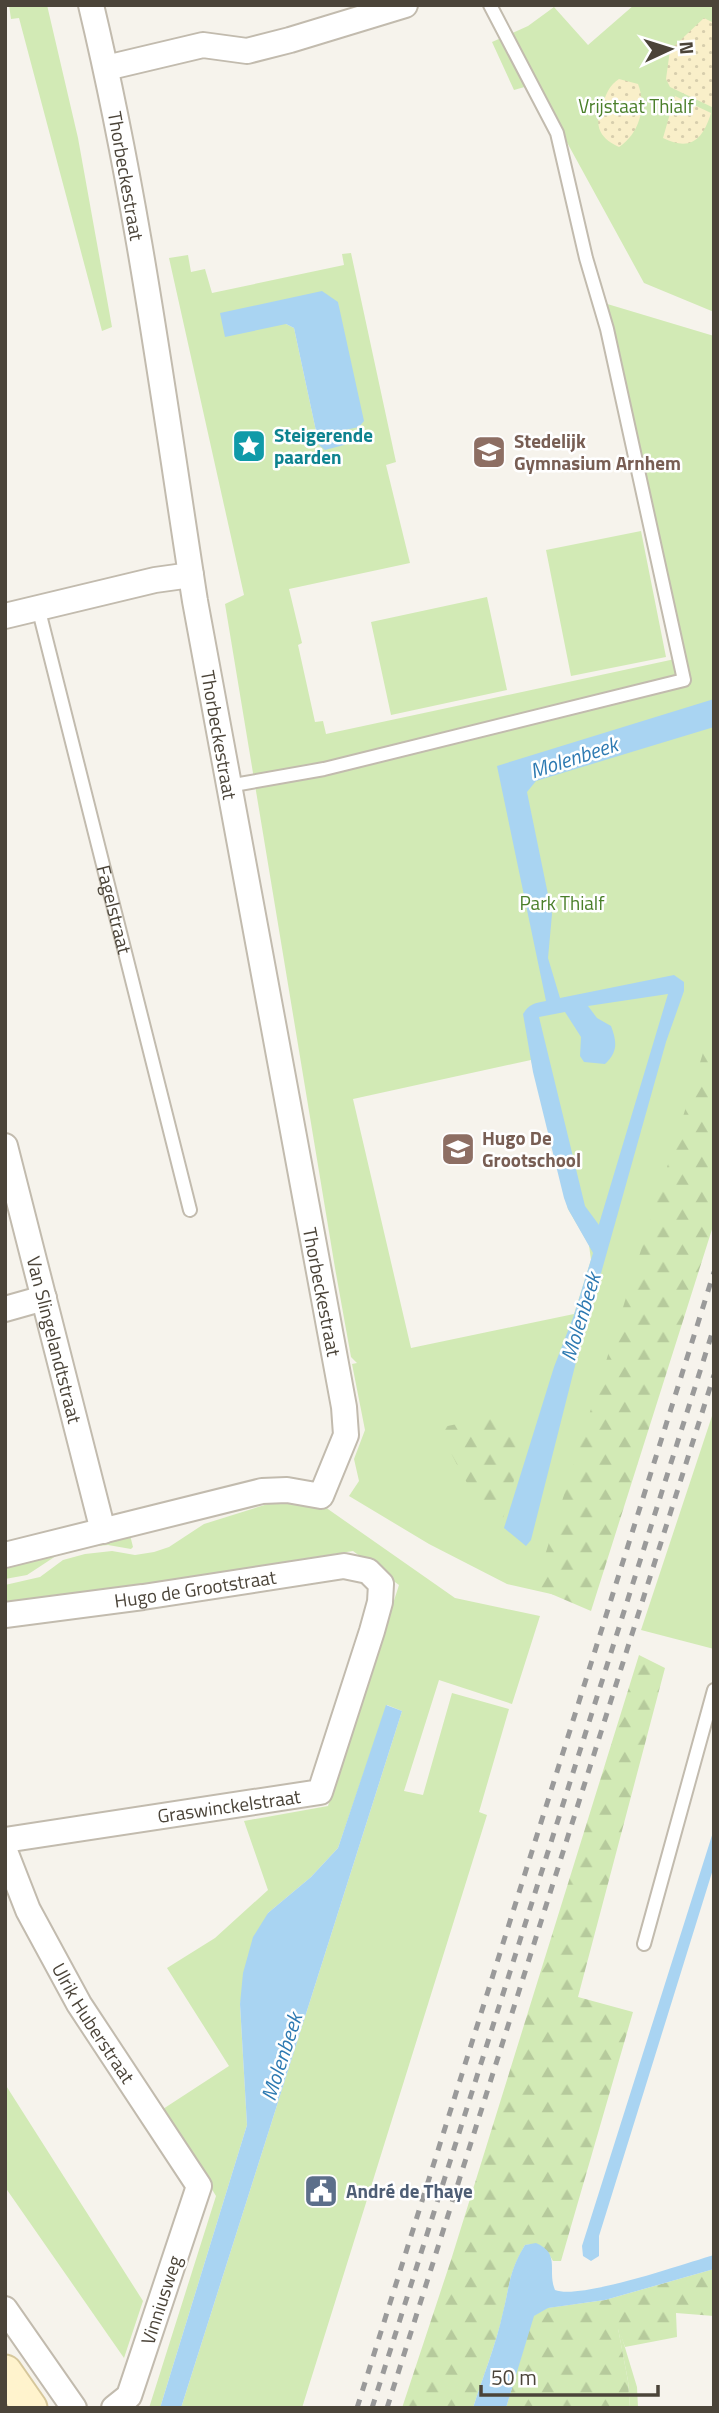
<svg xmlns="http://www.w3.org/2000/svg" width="719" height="2413" viewBox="0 0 719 2413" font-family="'Titillium Web',sans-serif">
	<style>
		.green { fill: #d2eab5; fill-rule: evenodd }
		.forest { fill: url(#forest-firs) }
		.sand { fill: url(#sand-dots) }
		.water { fill: #a9d4f2; fill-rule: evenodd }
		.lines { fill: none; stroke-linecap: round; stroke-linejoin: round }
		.service-casing { stroke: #c2bbae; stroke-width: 16 }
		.minor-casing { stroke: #c2bbae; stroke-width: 28 }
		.secondary-casing { stroke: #d6c79b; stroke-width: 37 }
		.service { stroke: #fff; stroke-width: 12 }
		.minor { stroke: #fff; stroke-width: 24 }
		.secondary { stroke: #fff3cd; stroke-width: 33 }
		.rail { stroke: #9a9a9a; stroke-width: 5; stroke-dasharray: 9 9; stroke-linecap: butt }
		.labels { text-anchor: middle; stroke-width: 5; stroke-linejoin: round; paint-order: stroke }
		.park-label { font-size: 19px; fill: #4a7f2a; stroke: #fff }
		.street-label { font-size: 19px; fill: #4b4439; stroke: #fff }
		.culture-label { font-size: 19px; font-weight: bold; fill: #0d838f; stroke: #fff; text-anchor: start }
		.education-label { font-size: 19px; font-weight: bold; fill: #785e54; stroke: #fff; text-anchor: start }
		.service-label { font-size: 19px; font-weight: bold; fill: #4e5e75; stroke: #fff; text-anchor: start }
		.water-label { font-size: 21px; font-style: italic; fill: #2e7ab2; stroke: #fff }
	</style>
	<defs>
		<pattern id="forest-firs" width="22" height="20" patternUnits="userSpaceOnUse" patternTransform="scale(1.75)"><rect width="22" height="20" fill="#d2eab5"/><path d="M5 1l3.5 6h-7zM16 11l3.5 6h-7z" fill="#b6ca9c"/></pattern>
		<pattern id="sand-dots" width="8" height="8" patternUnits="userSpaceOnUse" patternTransform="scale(1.75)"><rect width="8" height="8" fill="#f9efc9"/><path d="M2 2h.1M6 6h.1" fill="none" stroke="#d7cead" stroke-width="1.8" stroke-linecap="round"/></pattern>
	</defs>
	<rect width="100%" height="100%" fill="#f6f3ec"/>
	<path class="green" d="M9 5H47L78 138 112 327 102 331 19 18 11 19Z
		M634 5H714V312L644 283 535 84 514 90 492 42 528 26 554 7 588 45Z
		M351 253 396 462 386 465 410 563 289 589 302 643 298 645 315 722 323 721 326 734 675 659 604 303 714 336V1215L591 1603 507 1584 429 1544 349 1496 359 1481 354 1459 365 1430 352 1364 357 1363 351 1357 335 1268 225 604 244 595 169 258 188 255 191 272 205 269 212 293 344 265 342 254ZM338 302 345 430 319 445 294 328 286 324ZM531 1060 568 1209 589 1245 591 1260 574 1314 411 1348 353 1099Z
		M641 531 666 657 571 676 546 550Z
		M487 597 507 690 391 715 371 622Z
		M714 1410V1649L641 1630Z
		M287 1498 325 1507 455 1598 540 1616 512 1704 439 1680 404 1791 423 1795 452 1693 509 1709 479 1812 487 1815 302 2408H181L402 1711 387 1705 338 1848 311 1877 268 1913 240 2004 247 2125 160 2408H149L216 2196 163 2109 229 2066 167 1968 215 1938 268 1890 244 1821 328 1806 399 1585 353 1551 80 1594 5 1603V1585L40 1577 63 1560 85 1554 112 1551 135 1555 154 1552 169 1547 204 1524Z
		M130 1535 133 1547 131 1549 108 1545 88 1547 59 1554 27 1575 5 1579V1564Z
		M5 2084 143 2301 124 2358 5 2187Z
		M616 2318 637 2387 638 2408H630L628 2381Z"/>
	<path class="forest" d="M714 1018V1223L591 1611 535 1587Z
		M510 1413 520 1459 502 1522 492 1523 464 1478 438 1428Z
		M639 1655 665 1668 578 1997 633 2012 561 2261H553C545 2247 541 2242 525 2245 509 2272 510 2284 503 2313 496 2345 483 2376 473 2408H402L451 2260Z
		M714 2269V2316L676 2313 677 2337 625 2347 618 2328 628 2381 630 2408H506L533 2316 547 2308 605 2300Z"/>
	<path class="sand" d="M704 18 714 23V108L670 87 666 79 670 50Z
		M619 79 638 84C647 107 639 134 619 147 597 137 594 123 603 102 608 91 609 86 619 79Z
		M675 96 711 113C703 139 691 152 663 138Z"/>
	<path class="water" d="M322 291 338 302 364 421 359 427 345 430 347 440 344 445 325 450 319 445 294 328 286 324 225 337 220 313Z
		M714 699V727L536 781 527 792 552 914 548 958 560 998 674 975 684 982V991L666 1042 575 1366 531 1540 526 1546 504 1528 554 1367 574 1315 593 1253 568 1209 564 1198 533 1072 523 1014C529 1004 535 1003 546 1001L497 766ZM668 994 599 1224V1225L585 1206 539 1017 565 1012 581 1037 580 1056 584 1062 605 1064C618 1052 617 1042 611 1026L597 1018 588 1006Z
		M386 1705 402 1711 181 2408H160L247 2125 240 2004 243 1973 253 1937 268 1913 311 1877 338 1848Z
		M714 1829V1866L599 2236V2256L591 2261 583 2256 582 2246Z
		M536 2243C561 2254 547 2270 555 2290 580 2300 683 2264 714 2255V2269L605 2300 548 2308 534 2316 506 2408H473C483 2376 496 2345 503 2312 510 2284 509 2271 525 2245Z"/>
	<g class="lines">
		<g class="service-casing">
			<g id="service">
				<path id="s1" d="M38 607 190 1210"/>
				<path d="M228 786 324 769 684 680 607 329 586 258 557 133 490 5"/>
				<path d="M644 1944 714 1690"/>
			</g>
		</g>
		<g class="minor-casing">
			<g id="minor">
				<path d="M106 68 203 45 247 51 290 40 405 5"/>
				<path d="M5 616 155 580 191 575"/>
				<path id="s2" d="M5 1146 103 1531"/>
				<path d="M5 1309 44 1298"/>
				<path d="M5 1555 262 1491 287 1490 321 1496 346 1435 344 1407 195 601C164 402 138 201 91 5"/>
				<path id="s3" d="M5 1615 143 1597 344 1566 368 1571 381 1584 380 1602 372 1631 320 1792 5 1840"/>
				<path id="s4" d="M5 1851 28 1910 79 2004 199 2186 129 2396 114 2408"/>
				<path d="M5 2309 74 2408"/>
			</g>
		</g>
		<g class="secondary-casing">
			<path id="secondary" d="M5 2372 30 2408"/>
		</g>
		<use href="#service" class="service"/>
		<use href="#minor" class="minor"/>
		<use href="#secondary" class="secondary"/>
		<path class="rail" d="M357 2408 714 1272
			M372 2408 714 1327
			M387 2408 714 1375"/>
	</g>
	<defs>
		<g id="sight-square" transform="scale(1.75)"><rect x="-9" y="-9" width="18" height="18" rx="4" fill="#0f9aa8" stroke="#fff"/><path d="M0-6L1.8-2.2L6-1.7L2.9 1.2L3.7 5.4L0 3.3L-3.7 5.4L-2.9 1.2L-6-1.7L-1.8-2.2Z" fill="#fff"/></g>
		<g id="school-square" transform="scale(1.75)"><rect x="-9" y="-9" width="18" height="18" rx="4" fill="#8d6e63" stroke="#fff"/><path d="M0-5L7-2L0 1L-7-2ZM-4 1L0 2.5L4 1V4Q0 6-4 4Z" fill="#fff"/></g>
		<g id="civic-square" transform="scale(1.75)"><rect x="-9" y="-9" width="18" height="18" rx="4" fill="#5c6f8a" stroke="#fff"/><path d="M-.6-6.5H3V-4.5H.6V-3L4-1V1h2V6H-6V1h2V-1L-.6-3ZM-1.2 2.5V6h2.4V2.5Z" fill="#fff"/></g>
	</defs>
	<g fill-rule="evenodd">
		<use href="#sight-square" x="249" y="446"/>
		<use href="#school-square" x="489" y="452"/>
		<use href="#school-square" x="458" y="1149"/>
		<use href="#civic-square" x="321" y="2191"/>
	</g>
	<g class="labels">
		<g class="park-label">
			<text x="636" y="113">Vrijstaat Thialf</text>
			<text x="562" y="910">Park Thialf</text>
		</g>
		<g class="street-label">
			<text transform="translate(126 176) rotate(80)" y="7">Thorbeckestraat</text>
			<text transform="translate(219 735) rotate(80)" y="7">Thorbeckestraat</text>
			<text dy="7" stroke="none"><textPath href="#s1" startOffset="312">Fagelstraat</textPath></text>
			<text transform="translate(322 1292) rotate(79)" y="7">Thorbeckestraat</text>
			<text dy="7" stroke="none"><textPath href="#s2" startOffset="200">Van Slingelandtstraat</textPath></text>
			<text dy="7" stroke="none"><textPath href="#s3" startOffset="192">Hugo de Grootstraat</textPath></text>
			<text transform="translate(229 1806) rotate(-8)" y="7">Graswinckelstraat</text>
			<text dy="7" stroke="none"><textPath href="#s4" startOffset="194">Ulrik Huberstraat</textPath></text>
			<text transform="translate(161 2300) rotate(-72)" y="7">Vinniusweg</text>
		</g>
		<g class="culture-label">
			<text x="274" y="442">Steigerende<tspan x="274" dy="22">paarden</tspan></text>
		</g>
		<g class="education-label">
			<text x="514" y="448">Stedelijk<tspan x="514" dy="22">Gymnasium Arnhem</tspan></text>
			<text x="482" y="1145">Hugo De<tspan x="482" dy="22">Grootschool</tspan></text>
		</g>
		<g class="service-label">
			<text x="346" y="2198">André de Thaye</text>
		</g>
		<g class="water-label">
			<text transform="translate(574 758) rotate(-18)" y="7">Molenbeek</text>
			<text transform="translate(581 1317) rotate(-73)" y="7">Molenbeek</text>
			<text transform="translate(282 2057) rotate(-72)" y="7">Molenbeek</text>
		</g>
	</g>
	<rect width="719" height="2413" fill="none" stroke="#4b4439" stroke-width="14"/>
	<g transform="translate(670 49) rotate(86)" stroke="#ffffff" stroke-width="5" paint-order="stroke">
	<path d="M0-5L12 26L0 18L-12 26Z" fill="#4b4439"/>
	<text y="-10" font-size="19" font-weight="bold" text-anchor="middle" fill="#4b4439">N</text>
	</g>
	<path d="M481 2385v10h177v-10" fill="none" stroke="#4b4439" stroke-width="3.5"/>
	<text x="491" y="2385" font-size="21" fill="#4b4439" stroke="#ffffff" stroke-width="5" paint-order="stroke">50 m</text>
</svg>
